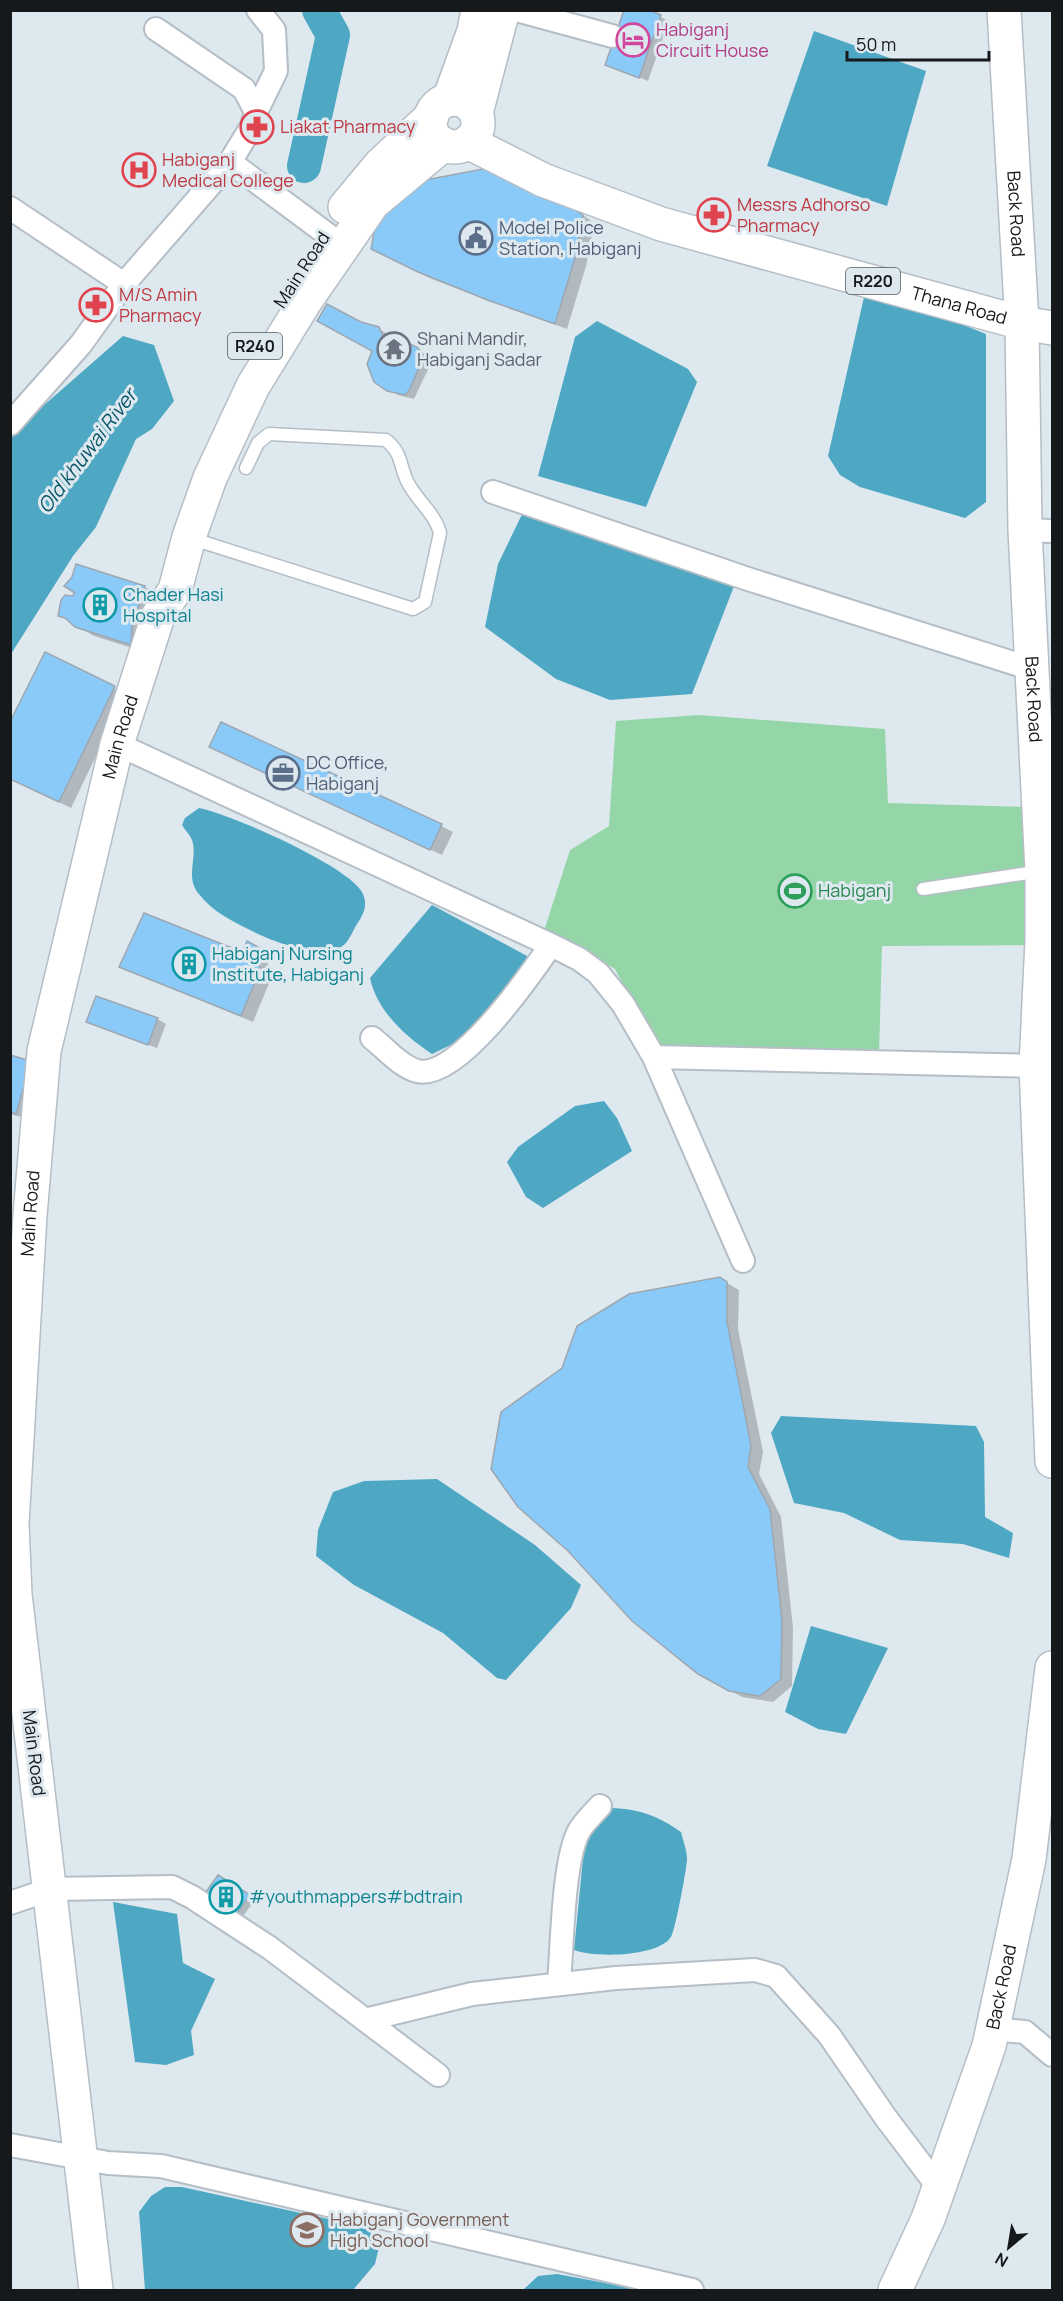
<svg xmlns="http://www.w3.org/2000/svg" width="1063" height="2301" viewBox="0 0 1063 2301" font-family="Manrope,sans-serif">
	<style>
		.green { fill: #95d6a9 }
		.water { fill: #4fa8c3 }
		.shadow { fill: #0003 }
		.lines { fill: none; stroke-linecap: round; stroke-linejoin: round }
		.river { stroke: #4fa8c3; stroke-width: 34 }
		.building { fill: #8acaf9; stroke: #9ea7af; stroke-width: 1.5 }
		.lane-casing { stroke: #b5bec6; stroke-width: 15 }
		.street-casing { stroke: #b5bec6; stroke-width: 26 }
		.secondary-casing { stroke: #b5bec6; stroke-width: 36 }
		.primary-casing { stroke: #b5bec6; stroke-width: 36 }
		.lane { stroke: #fff; stroke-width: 12 }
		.street { stroke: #fff; stroke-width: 22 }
		.secondary { stroke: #fff; stroke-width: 33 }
		.primary { stroke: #fff; stroke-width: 33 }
		.labels { text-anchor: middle; stroke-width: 6; stroke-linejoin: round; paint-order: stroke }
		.shield { fill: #dee8ef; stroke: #52575b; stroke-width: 1.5 }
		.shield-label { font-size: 16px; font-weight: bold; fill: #16191c }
		.hotel-label { font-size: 18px; fill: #b23c85; stroke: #dee8ef; text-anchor: start }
		.health-label { font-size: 18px; fill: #be3a42; stroke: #dee8ef; text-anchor: start }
		.street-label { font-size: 18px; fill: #16191c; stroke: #dee8ef }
		.service-label { font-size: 18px; fill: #4e5e75; stroke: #dee8ef; text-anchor: start }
		.worship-label { font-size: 18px; fill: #5b616d; stroke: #dee8ef; text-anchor: start }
		.culture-label { font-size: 18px; fill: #0d838f; stroke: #dee8ef; text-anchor: start }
		.leisure-label { font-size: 18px; fill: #27864d; stroke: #dee8ef; text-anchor: start }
		.education-label { font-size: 18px; fill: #785e54; stroke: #dee8ef; text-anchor: start }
		.water-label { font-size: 20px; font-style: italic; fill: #085669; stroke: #dee8ef }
	</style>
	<rect width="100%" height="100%" fill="#dee8ef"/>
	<path class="green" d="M699 715 885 729 888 803 1026 807 1038 945 882 946 879 1055 661 1058 615 969 544 931 570 850 609 826 616 721Z"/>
	<path class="water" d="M814 31 926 71 887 206 767 166Z
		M864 297 951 320 986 334V502L965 518 860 487 840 475 828 456Z
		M597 321 688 369 697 382 646 507 538 476 575 337Z
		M123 336 154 345 174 401 152 429 136 439 96 527 73 556 11 654V434Z
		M529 500 740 571 692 694 610 700 556 679 485 627 498 564Z
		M199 808C230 814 352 867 363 894 368 906 363 915 357 924 353 930 350 939 345 944 326 962 278 943 258 934 236 923 213 913 198 893 185 876 198 858 192 840 190 835 185 830 182 825L185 818Z
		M432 905 529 957 496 1010 465 1038 432 1054C405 1036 377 1011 370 978Z
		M604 1101 617 1118 632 1151 543 1208 526 1197 507 1162 518 1147 575 1106Z
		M781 1416 976 1426 984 1442 985 1517 1013 1533 1009 1558 963 1544 900 1540 844 1513 794 1503 771 1433Z
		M437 1479 535 1545 581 1585 571 1608 506 1680 497 1678 443 1633 354 1585 316 1556 318 1530 333 1492 364 1481Z
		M811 1626 888 1648 846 1734 818 1729 785 1712Z
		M600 1808C632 1807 655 1813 681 1832 683 1840 687 1851 687 1859 687 1868 675 1932 671 1937 658 1957 594 1958 574 1950L586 1828Z
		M113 1902 177 1914 183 1963 215 1979 191 2031 194 2055 166 2065 135 2062Z
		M165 2187H182L365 2227 373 2232 380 2243 375 2264 353 2290H145L139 2212 151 2196Z
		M557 2274 643 2290H523L538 2276Z"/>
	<path class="shadow" d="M646 10 669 21 648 81 606 64Z
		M539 183 594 223 586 266 567 329 432 279 385 255Z
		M360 323 378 328 387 334 390 338 416 349 432 361 414 399 398 395 375 381 368 364 374 350Z
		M145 587 162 597 148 653 94 636 59 615Z
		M45 654 126 694 71 808 10 778Z
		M223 753 441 826 453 832 442 855Z
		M247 943 271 956 266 970 272 976 253 1022 121 966 243 954Z
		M157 1019 166 1024 157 1048 88 1022Z
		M10 1057 31 1063 25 1118 10 1114Z
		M720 1279 739 1290 738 1329 763 1452 759 1474 781 1517 793 1628 792 1686 773 1702 742 1697 699 1673Z
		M219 1877 255 1900 238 1923Z"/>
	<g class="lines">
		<path class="river" d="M304 166 333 35 319 10"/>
	</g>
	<path class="building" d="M624 10H650L661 15 639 78 605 65Z
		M488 168 552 194 583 215 575 258 555 324 490 301 418 272 371 249 375 227 410 183Z
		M327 304 361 322 379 327 383 336 396 338 417 347 424 355 410 389 405 395 387 391 374 382 367 364 372 351 317 321Z
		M76 564 145 586 132 627 131 645 75 627 65 618 58 616 61 600 65 595 72 596 75 593 64 586 72 577Z
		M45 652 115 686 59 802 10 779V722Z
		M221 722 442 824 430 850 209 747Z
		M144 913 242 952 247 941 260 948 255 962 261 968 241 1016 119 967Z
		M96 996 158 1018 148 1045 86 1022Z
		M10 1055 31 1061 16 1114 10 1112Z
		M720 1277 727 1282V1322L751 1445 748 1467 770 1509 782 1620 781 1679 760 1696 729 1691 698 1674 632 1621 568 1551 518 1507 491 1469 501 1412 562 1368 577 1326 629 1294Z
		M218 1875 250 1895 232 1921 201 1899Z"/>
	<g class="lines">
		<g class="lane-casing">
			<path id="lane" d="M190 538 413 609 425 602 440 533C435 513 416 500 407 481 399 463 402 453 386 440L269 434 258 443 246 468
				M923 889 1041 871"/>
		</g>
		<g class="street-casing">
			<path id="street" d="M516 10 612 36
				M256 112 276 71 274 30 258 10
				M230 162 343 246
				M10 208 124 284
				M10 424 81 344 124 284 230 162 252 126 256 112 244 89 156 29
				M493 492 748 579 1032 669
				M1025 530 1052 531
				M117 744 551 945 579 959 598 973 623 1004 654 1057 743 1261
				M372 1038C386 1049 400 1066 417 1071 457 1082 531 974 551 945
				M654 1057 1036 1066
				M10 1903 51 1889 172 1887 192 1897 270 1948 438 2075
				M559 1984C562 1948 563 1860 579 1831 584 1822 593 1814 600 1806
				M365 2020 472 1994 616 1978 755 1970 776 1976 829 2035 886 2118 939 2188
				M992 2029 1025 2032 1052 2055
				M10 2145 108 2163 161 2166 692 2290"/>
		</g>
		<g class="secondary-casing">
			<g id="secondary">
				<path id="s1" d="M1004 10 1022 323 1025 530 1042 871V941L1036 1066 1052 1461"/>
				<path id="s2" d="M895 2290 928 2219 989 2046 1029 1859 1052 1668"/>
			</g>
		</g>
		<g class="primary-casing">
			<g id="primary">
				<circle cx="454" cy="123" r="24"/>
				<path d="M449 100 474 31 478 10"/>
				<path d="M476 113 503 10"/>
				<path id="s3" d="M468 142 543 180 661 224 1022 323 1052 328"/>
				<path d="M345 207 380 165 432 116"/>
				<path id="s4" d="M96 2290 15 1594 12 1524 30 1215 44 1051 117 744 158 616 175 590 189 537 210 478 253 386 304 303 373 203 444 144"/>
			</g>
		</g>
		<use href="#lane" class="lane"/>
		<use href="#street" class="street"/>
		<use href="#secondary" class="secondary"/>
		<use href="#primary" class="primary"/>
	</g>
	<defs>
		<g id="hotel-ring" transform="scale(1.725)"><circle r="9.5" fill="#dee8ef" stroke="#d1479c" stroke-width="1.5"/><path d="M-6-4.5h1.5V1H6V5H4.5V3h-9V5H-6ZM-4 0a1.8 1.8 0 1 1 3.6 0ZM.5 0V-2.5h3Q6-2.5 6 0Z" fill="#d1479c"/></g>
		<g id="pharmacy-ring" transform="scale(1.725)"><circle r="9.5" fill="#dee8ef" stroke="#e0444e" stroke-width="1.5"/><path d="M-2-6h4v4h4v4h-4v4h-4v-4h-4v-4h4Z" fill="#e0444e"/></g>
		<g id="hospital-ring" transform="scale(1.725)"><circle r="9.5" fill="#dee8ef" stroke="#e0444e" stroke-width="1.5"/><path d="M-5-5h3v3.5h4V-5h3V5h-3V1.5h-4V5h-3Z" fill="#e0444e"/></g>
		<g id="civic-ring" transform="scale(1.725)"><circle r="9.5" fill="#dee8ef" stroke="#5c6f8a" stroke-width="1.5"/><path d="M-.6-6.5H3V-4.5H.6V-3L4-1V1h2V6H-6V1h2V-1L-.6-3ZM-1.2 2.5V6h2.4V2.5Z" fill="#5c6f8a"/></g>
		<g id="temple-ring" transform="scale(1.725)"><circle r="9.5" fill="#dee8ef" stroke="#6b7280" stroke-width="1.5"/><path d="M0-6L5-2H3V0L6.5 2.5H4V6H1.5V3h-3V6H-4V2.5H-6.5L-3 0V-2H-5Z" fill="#6b7280"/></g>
		<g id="building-ring" transform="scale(1.725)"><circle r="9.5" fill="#dee8ef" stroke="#0f9aa8" stroke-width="1.5"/><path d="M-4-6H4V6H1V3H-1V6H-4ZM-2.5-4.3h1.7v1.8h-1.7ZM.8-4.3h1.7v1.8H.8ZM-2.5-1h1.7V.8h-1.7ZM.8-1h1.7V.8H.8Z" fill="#0f9aa8"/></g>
		<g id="office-ring" transform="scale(1.725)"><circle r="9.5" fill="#dee8ef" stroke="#5c6f8a" stroke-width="1.5"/><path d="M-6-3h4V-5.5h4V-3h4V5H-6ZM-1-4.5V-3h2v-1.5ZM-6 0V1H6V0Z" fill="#5c6f8a"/></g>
		<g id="stadium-ring" transform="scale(1.725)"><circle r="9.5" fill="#dee8ef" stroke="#2e9e5b" stroke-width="1.5"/><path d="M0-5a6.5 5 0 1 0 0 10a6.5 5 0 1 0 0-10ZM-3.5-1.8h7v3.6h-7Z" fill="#2e9e5b"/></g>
		<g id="school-ring" transform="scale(1.725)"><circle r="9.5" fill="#dee8ef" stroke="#8d6e63" stroke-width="1.5"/><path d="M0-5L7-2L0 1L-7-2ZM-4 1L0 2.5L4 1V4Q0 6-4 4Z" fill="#8d6e63"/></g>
	</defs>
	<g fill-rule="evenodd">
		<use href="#hotel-ring" x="633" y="40"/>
		<use href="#pharmacy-ring" x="257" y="127"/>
		<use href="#hospital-ring" x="139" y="170"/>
		<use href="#pharmacy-ring" x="714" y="215"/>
		<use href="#civic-ring" x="476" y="238"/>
		<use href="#pharmacy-ring" x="96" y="305"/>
		<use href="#temple-ring" x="394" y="349"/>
		<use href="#building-ring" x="100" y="605"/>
		<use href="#office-ring" x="283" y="773"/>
		<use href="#stadium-ring" x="795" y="891"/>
		<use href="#building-ring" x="189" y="964"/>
		<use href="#building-ring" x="226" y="1897"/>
		<use href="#school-ring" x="307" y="2230"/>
	</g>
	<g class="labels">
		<g class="shield">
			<rect x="846" y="268" width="54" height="26" rx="4.5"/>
			<rect x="228" y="333" width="54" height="26" rx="4.5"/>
		</g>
		<g class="shield-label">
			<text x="873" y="287">R220</text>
			<text x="255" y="352">R240</text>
		</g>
		<g class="hotel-label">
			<text x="656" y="36">Habiganj<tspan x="656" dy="21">Circuit House</tspan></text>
		</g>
		<g class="health-label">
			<text x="280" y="133">Liakat Pharmacy</text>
			<text x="162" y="166">Habiganj<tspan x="162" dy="21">Medical College</tspan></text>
			<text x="737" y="211">Messrs Adhorso<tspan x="737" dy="21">Pharmacy</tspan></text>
			<text x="119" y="301">M/S Amin<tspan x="119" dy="21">Pharmacy</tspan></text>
		</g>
		<g class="street-label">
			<text dy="6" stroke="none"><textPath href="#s1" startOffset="204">Back Road</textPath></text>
			<text transform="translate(302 270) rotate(-57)" y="6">Main Road</text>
			<text dy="6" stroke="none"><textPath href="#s3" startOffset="519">Thana Road</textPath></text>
			<text dy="6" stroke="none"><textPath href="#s1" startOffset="690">Back Road</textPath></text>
			<text dy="6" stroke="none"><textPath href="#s4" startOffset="1568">Main Road</textPath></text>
			<text dy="6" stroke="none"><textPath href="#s4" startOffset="1082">Main Road</textPath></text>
			<text transform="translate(34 1753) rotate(83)" y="6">Main Road</text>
			<text dy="6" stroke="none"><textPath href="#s2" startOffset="322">Back Road</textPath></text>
		</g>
		<g class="service-label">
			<text x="499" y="234">Model Police<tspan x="499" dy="21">Station, Habiganj</tspan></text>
			<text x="306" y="769">DC Office,<tspan x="306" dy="21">Habiganj</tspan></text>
		</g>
		<g class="worship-label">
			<text x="417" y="345">Shani Mandir,<tspan x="417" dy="21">Habiganj Sadar</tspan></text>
		</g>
		<g class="culture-label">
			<text x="123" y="601">Chader Hasi<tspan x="123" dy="21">Hospital</tspan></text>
			<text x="212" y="960">Habiganj Nursing<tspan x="212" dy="21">Institute, Habiganj</tspan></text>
			<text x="249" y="1903">#youthmappers#bdtrain</text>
		</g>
		<g class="leisure-label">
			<text x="818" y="897">Habiganj</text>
		</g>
		<g class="education-label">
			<text x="330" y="2226">Habiganj Government<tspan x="330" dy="21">High School</tspan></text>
		</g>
		<g class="water-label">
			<text transform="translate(87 451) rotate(-53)" y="7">Old khuwai River</text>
		</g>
	</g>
	<rect width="1063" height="2301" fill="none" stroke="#16191c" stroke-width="24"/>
	<g transform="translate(1009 2247) rotate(210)" stroke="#dee8ef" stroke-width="4.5" paint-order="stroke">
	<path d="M0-4.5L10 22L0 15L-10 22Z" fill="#16191c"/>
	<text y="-9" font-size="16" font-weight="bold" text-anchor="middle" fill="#16191c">N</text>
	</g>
	<path d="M847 51v9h142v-9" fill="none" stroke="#16191c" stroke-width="3"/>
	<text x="856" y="51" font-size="18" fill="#16191c" stroke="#dee8ef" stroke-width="4.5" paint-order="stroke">50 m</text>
</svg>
